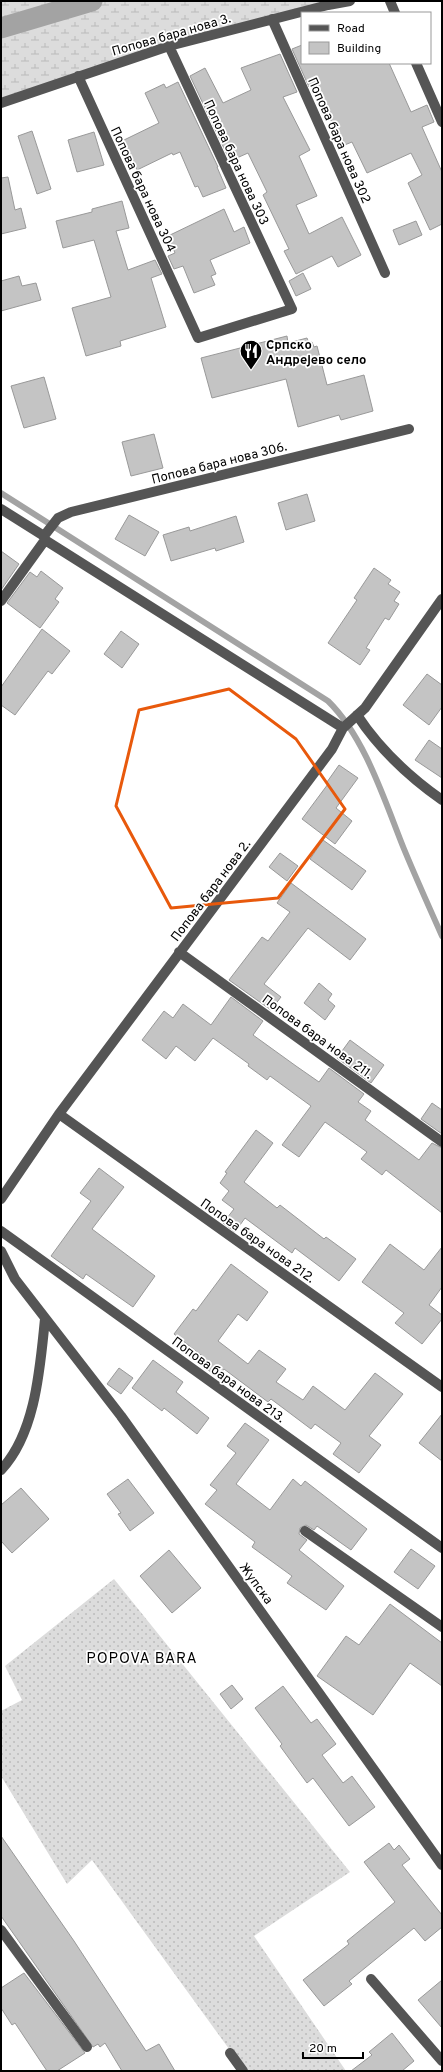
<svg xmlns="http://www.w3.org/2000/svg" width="443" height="2072" viewBox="0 0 443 2072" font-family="Overpass,sans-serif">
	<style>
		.grass { fill: url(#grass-dots) }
		.wetland { fill: url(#wetland-marsh) }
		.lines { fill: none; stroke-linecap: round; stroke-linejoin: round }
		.stream { stroke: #a3a3a3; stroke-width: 6 }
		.canal { stroke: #a3a3a3; stroke-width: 21 }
		.building { fill: #c4c4c4; stroke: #999 }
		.minor { stroke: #555; stroke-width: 10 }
		.marked { fill: none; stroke: #e8590c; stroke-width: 3; stroke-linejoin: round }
		.labels { text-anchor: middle; stroke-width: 3.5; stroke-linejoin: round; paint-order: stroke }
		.street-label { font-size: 13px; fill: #000; stroke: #fff }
		.poi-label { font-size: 13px; font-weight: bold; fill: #000; stroke: #fff; text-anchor: start }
		.quarter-label { font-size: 15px; letter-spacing: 1px; fill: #000; stroke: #fff }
	</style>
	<defs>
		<pattern id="grass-dots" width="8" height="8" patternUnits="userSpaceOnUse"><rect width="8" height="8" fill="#dcdcdc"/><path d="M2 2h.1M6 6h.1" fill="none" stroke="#bbb" stroke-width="1.8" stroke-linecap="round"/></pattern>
		<pattern id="wetland-marsh" width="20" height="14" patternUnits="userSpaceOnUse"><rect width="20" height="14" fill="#dcdcdc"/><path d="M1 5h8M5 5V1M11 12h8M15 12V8" fill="none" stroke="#bbb"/></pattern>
	</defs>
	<rect width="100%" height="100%" fill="#fff"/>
	<path class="grass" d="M114 1579 350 1872 254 1936 346 2071H245L92 1860 67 1884 1 1776V1711L22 1700 5 1666Z"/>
	<path class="wetland" d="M1 1H350L169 46 1 104Z"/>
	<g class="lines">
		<path class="stream" d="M1 493 328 701C365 737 385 802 404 849 416 878 429 907 442 936"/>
		<path class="canal" d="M1 28 92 1"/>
	</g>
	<path class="building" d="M302 45V63H389L411 112 427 105 434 122 422 127 442 172V224L430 230 408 183 422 175 411 153 367 173 352 142 342 146 329 116 331 115 316 84 309 87 292 49Z
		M280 54 297 92 283 97 310 150 299 156 317 196 296 205 309 234 342 217 361 255 338 267 332 256 296 274 284 251 289 249 263 195 267 192 248 153 230 161 190 76 205 68 223 103 251 90 241 68Z
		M178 82 218 167H217L226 188 203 197 198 186 195 187 180 152 173 155 172 153 137 170 124 140 159 123 145 93 164 84 166 88Z
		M32 131 51 189 37 194 18 136Z
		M94 132 104 165 77 172 68 140Z
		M8 177 15 210 21 208 26 228 1 234V178Z
		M122 201 129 228 116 231 128 270 155 260 162 274 151 278 166 327 120 341 121 346 86 356 72 308 111 297 94 240 63 248 56 221 92 212V209Z
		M224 209 234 232 244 227 250 243 210 260 216 274 211 276 215 285 194 293 183 266 174 269 168 256 175 253 168 236Z
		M416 221 422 235 399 245 393 230Z
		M303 273 311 289 296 296 289 281Z
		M19 276 22 286 36 283 41 300 1 311V281Z
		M287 336 288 343 307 338 309 343 312 342 314 347 317 346 327 385 364 375 373 411 341 420 339 415 298 427 286 379 212 398 201 358Z
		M44 377 56 419 24 428 11 386Z
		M154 434 163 468 131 476 122 442Z
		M307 494 315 521 286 530 278 503Z
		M129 515 159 532 145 556 115 539Z
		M236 516 244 542 216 551 215 548 171 561 163 535 189 527 190 531Z
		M1 551 19 564 1 590Z
		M374 568 391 580 388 584 400 592 394 601 399 604 389 620 385 618 366 648 370 650 360 665 328 643 357 600 354 598Z
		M41 571 63 588 55 599 59 602 40 628 7 603 30 572 37 577Z
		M42 629 70 651 52 674 48 671 15 715 1 705V687Z
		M121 631 139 644 122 668 104 654Z
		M427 674 442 685V707L429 725 403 705Z
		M429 740 442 749V778L415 760Z
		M339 765 358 778 336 808 352 821 335 844 302 819 328 784 327 782Z
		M323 840 366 871 352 890 310 859Z
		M280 853 298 866 287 881 269 867Z
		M291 883 366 939 350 960 308 928 264 984 281 997 271 1010 229 980 262 937 268 941 290 912 277 903Z
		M319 983 332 994 328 1000 335 1006 325 1020 304 1003Z
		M231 997 263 1021 253 1035 296 1066 319 1082 329 1068 364 1094 358 1102 371 1111 365 1120 419 1160 432 1143 442 1148V1213L386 1170 382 1175 361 1159 367 1152 325 1122 299 1157 282 1145 311 1106 270 1076 267 1080 248 1066 249 1064 213 1038 195 1061 176 1046 166 1059 142 1040 164 1011 173 1018 183 1004 211 1025Z
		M350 1040 384 1065 371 1083 337 1058Z
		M432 1103 442 1110V1134L421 1119Z
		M256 1130 273 1143 244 1182 277 1208 280 1205 324 1239 326 1237 356 1259 339 1281 295 1248 292 1253 245 1218 235 1232 223 1223 234 1209 222 1200 229 1191 220 1183 227 1173 225 1172Z
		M99 1168 124 1187 92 1229 155 1276 133 1307 86 1274 83 1279 51 1256 91 1201 80 1193Z
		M390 1244 424 1270 442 1247V1287L429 1305 442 1315V1319L422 1344 395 1323 404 1313 362 1282Z
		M231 1264 268 1292 247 1321 238 1314 218 1341 248 1364 259 1350 286 1369 276 1382 303 1400 313 1386 345 1410 375 1373 403 1394 369 1436 381 1445 359 1473 333 1454 341 1443 315 1424 311 1429 271 1399 268 1402 224 1369 218 1377 201 1365 205 1358 174 1334 193 1309 196 1311Z
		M153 1360 183 1382 176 1392 209 1418 197 1434 164 1408 162 1411 132 1388Z
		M119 1368 133 1378 121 1394 107 1384Z
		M442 1414V1461L419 1443Z
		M245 1423 269 1440 236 1484 270 1510 293 1479 301 1486 305 1481 367 1529 351 1550 317 1526 314 1530 306 1525 300 1528 299 1534 307 1540 299 1550 344 1586 326 1610 287 1583 292 1576 252 1547 255 1542 205 1504 217 1490 210 1485 236 1453 227 1446Z
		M128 1479 154 1513 130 1531 118 1514 121 1513 107 1494Z
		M21 1488 49 1519 12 1553 1 1541V1505Z
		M411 1549 435 1566 418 1589 394 1572Z
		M169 1550 201 1588 172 1613 140 1576Z
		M390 1604 442 1643V1686L410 1663 373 1715 317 1676 346 1636 359 1645Z
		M232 1685 243 1699 231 1709 220 1694Z
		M283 1686 311 1723 317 1719 336 1744 322 1755 343 1783 352 1776 375 1807 349 1826 313 1778 307 1783 280 1746 282 1744 255 1708Z
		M1 1836 74 1941 146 2051 159 2044 175 2071H122L105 2043 100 2047 98 2044 93 2047 1 1916Z
		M389 1843 394 1850 399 1845 410 1859 402 1865 442 1915V1927L425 1941 414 1928 349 1981 352 1984 324 2006 303 1980 349 1944 347 1941 395 1902 364 1862Z
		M24 1973 85 2053 57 2071H47L15 2023 12 2025 1 2008V1988Z
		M442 1980V2028L418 2000Z
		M392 2033 414 2061 402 2071H351L372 2055 369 2052Z"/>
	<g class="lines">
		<path class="minor" d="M390 1 395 13
			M272 19 385 273
			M416 63 442 122
			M78 76 198 338 292 309 169 46
			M1 103 169 46 328 5 350 1
			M1 509 44 536 45 540 343 728
			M44 536 58 518 71 512 409 429
			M1 601 45 540
			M357 715C380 750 408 776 442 800
			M179 952 442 1142
			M59 1114 442 1387
			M1 1199 59 1114 332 749 343 728 365 708 442 599
			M1 1231 442 1548
			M1 1251 15 1279 121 1416 442 1865
			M1 1470C36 1433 40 1367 45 1319
			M305 1531 442 1627
			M1 1930 87 2047
			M371 1979 442 2061
			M230 2053 243 2071"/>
	</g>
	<path class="marked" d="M229 689 296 739 345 809 278 898 171 908 116 806 139 710Z"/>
	<defs>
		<g id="restaurant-pin" transform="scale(1.15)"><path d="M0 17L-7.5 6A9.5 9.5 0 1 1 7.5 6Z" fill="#000" stroke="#fff"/><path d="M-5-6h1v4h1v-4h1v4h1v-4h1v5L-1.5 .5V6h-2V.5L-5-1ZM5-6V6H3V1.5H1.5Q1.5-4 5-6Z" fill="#fff"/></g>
	</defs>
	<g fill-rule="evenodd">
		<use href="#restaurant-pin" x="251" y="351"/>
	</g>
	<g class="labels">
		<g class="street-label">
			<text transform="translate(171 34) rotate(-16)" y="5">Попова бара нова 3.</text>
			<text transform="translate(340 140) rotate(66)" y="5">Попова бара нова 302</text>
			<text transform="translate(237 162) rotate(65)" y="5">Попова бара нова 303</text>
			<text transform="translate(144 189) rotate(65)" y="5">Попова бара нова 304</text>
			<text transform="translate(219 462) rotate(-14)" y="5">Попова бара нова 306.</text>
			<text transform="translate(210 890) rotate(-53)" y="5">Попова бара нова 2.</text>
			<text transform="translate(318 1036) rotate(36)" y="5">Попова бара нова 211.</text>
			<text transform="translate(258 1240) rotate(35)" y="5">Попова бара нова 212.</text>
			<text transform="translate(229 1379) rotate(36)" y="5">Попова бара нова 213.</text>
			<text transform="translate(257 1583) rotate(54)" y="5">Жупска</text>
		</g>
		<g class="poi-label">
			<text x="266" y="349">Српско<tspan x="266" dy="15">Андрејево село</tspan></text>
		</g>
		<g class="quarter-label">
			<text x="142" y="1663">POPOVA BARA</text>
		</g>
	</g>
	<rect width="443" height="2072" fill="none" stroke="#000000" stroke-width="4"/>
	<rect x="301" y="12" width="130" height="52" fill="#ffffff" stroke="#999999"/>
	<rect x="309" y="25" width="20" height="6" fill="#555555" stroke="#999999"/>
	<text x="337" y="32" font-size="12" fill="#000000">Road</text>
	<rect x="309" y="42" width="20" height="12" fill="#c4c4c4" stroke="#999999"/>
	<text x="337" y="52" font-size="12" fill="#000000">Building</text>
	<path d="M303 2052v6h60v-6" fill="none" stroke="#000000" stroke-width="2"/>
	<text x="309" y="2052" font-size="12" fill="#000000" stroke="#ffffff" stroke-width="3" paint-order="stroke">20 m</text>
</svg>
